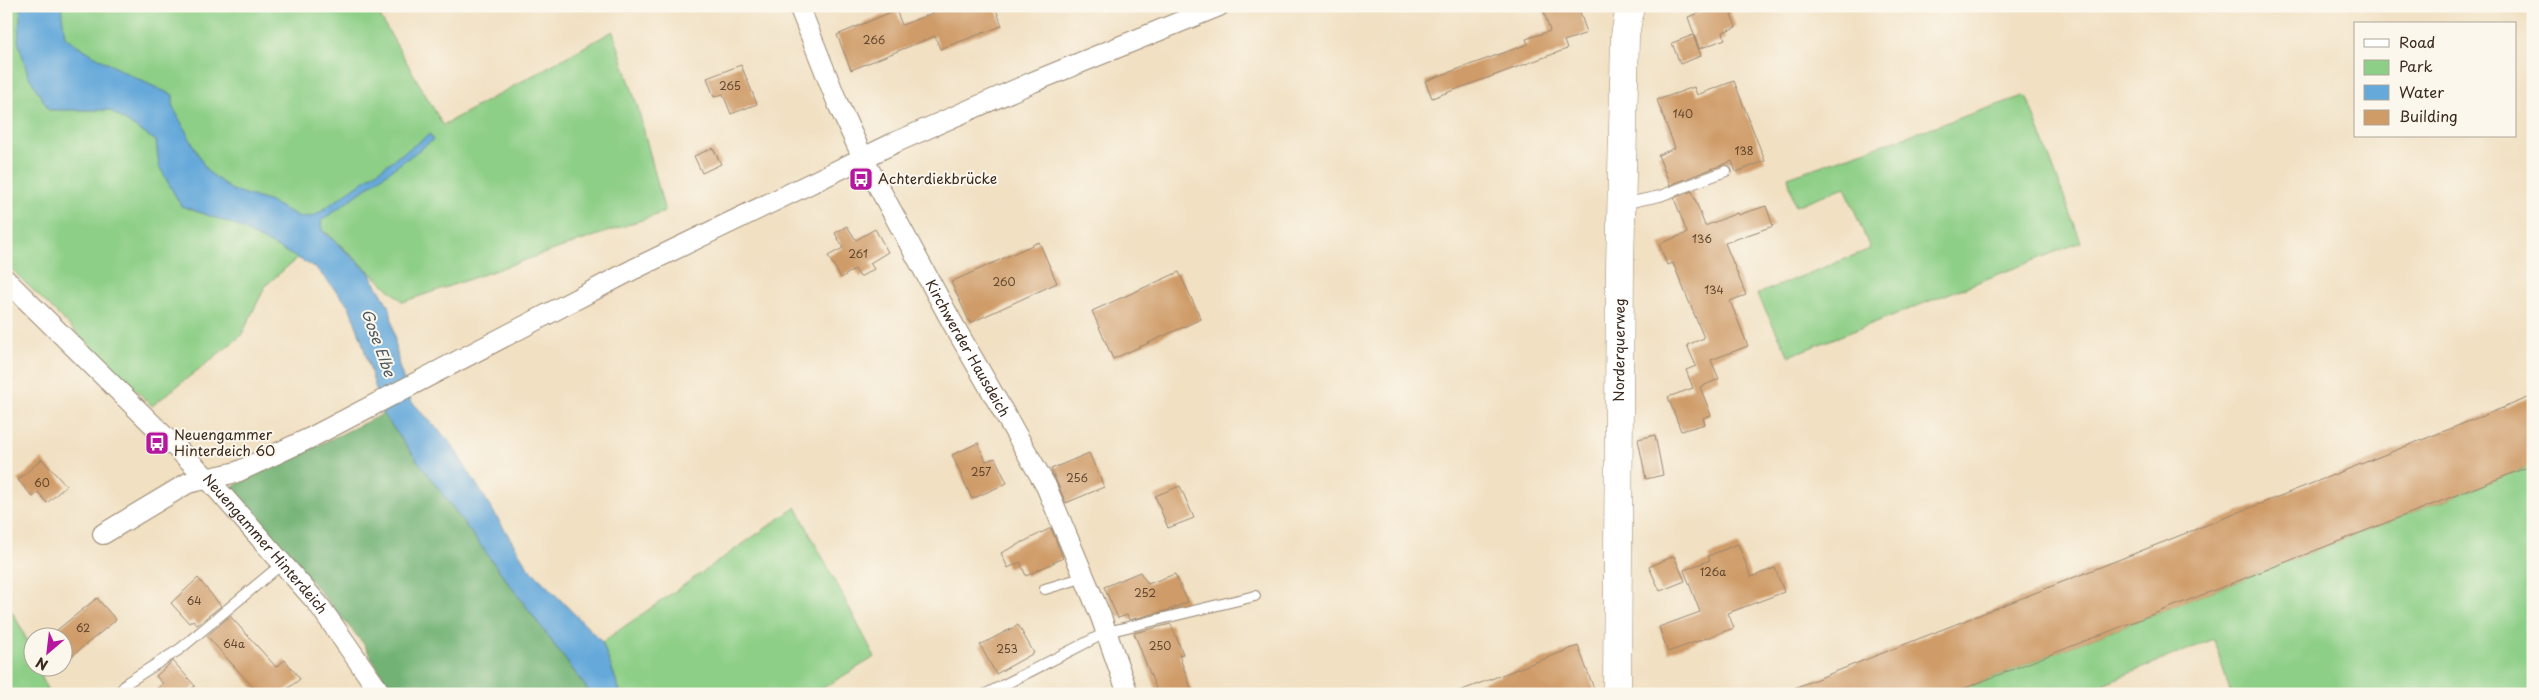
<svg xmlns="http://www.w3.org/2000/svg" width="2539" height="700" viewBox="0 0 2539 700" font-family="'Playpen Sans',sans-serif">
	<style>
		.green { fill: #8ecf87; stroke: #647c52 }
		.forest { fill: #72b274; stroke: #566e49 }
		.water { fill: #65a9da; stroke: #506a7c }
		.building { fill: #cf9b67 }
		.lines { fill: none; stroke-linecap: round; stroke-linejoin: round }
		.lane-casing { stroke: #968570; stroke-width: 12 }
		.street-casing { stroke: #968570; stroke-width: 22 }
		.secondary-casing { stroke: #968570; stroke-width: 29 }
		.lane { stroke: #fff; stroke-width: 10 }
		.street { stroke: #fff; stroke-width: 20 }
		.secondary { stroke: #fff; stroke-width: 28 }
		.labels { text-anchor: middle; stroke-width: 4; stroke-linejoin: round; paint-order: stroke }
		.number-label { font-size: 11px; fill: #604630 }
		.poi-label { font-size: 14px; fill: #3b2a1e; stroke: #fbf7ec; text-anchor: start }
		.street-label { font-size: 14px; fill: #3b2a1e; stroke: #fbf7ec }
		.water-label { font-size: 15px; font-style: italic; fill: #4a5660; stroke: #fbf7ec }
	</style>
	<rect width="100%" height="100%" fill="#fbf7ec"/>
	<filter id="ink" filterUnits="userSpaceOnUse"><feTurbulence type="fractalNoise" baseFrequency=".02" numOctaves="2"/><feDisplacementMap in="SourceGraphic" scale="10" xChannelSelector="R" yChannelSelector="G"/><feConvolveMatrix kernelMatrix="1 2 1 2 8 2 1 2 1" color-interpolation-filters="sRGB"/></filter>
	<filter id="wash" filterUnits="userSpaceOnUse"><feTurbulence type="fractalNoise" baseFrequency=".0096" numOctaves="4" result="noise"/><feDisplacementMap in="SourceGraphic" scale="20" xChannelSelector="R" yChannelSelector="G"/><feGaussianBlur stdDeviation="1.12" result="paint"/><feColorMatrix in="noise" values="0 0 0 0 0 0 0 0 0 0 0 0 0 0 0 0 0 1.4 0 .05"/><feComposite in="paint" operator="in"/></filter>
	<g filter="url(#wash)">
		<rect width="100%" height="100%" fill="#f1e0c2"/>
		<path class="green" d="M6 6H374L443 125 613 31 638 108 665 212 403 302 327 233 266 285 241 336 152 406 6 264Z
			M2026 95 2081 242 1789 356 1757 294 1870 249 1845 187 1795 206 1788 177Z
			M2533 465V694H2231L2214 639 2078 694H1950Z
			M796 507 875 657 813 694H621L602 642Z
			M6 602C18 622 32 643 32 668H38L49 694H6Z"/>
		<path class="forest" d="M383 414 591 694H393L363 643 232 487Z"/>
		<path class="water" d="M21 6H61L65 37C99 60 136 79 173 95V107L207 171 232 190 268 201 300 217 314 216 430 134 433 140 321 221 322 230 368 271 390 308 399 366 411 401 450 442 528 567 602 642 621 694H591L383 414 361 338 349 306 316 268 233 224 181 206 159 166 156 141 109 110H49L28 75 18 41Z"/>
		<g id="blocks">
			<path class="building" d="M951 6H995L1002 26 940 49 935 36 851 70 837 35 896 10 902 25Z
				M1561 6H1578L1587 33 1564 41 1567 49 1432 98 1425 81 1528 44 1526 39 1550 31 1544 12Z
				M1718 6H1728L1736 27 1723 32 1725 39 1699 49 1688 17Z
				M1693 35 1701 56 1680 64 1672 43Z
				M741 65 757 104 731 114 723 94 714 97 707 78Z
				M1734 81 1765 161 1736 172 1732 161 1670 185 1658 155 1675 148 1657 100 1694 87 1697 95Z
				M713 148 721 164 702 173 694 156Z
				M1692 191 1705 226 1737 213 1738 215 1766 206 1773 226 1725 243 1746 295 1730 301 1748 346 1711 360 1719 379 1700 387 1711 415 1703 418 1705 424 1681 431 1668 397 1693 388 1686 370 1696 366 1687 345 1704 338 1673 263 1667 265 1659 244 1687 233 1674 198Z
				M847 226 856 240 875 229 888 252 870 263 874 269 860 277 855 269 841 278 828 256 843 248 835 233Z
				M1039 242 1057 283 970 323 951 282Z
				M1179 272 1201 319 1113 359 1092 311Z
				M2533 396V465L1950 694H1779Z
				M1655 435 1663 475 1646 479 1638 439Z
				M978 443 986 461 995 458 1007 483 972 499 952 455Z
				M1089 453 1104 487 1066 503 1051 469Z
				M42 459 66 486 47 503 38 492 33 497 18 480Z
				M1180 486 1194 518 1168 528 1155 496Z
				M1051 528 1063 558 1026 576 1020 562 1008 568 1001 553Z
				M1738 544 1751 577 1775 568 1784 592 1728 613 1734 628 1668 652 1659 627 1700 612 1684 570 1710 560 1708 556Z
				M1674 556 1685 581 1660 591 1649 567Z
				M1140 572 1148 584 1175 574 1188 602 1169 610 1129 620 1127 615 1118 618 1104 587Z
				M198 578 221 606 197 625 193 620 189 623 171 603Z
				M97 598 116 620 62 664V638H47Z
				M230 616 276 667 285 660 300 679 281 694H259L207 636Z
				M1171 624 1183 654 1179 655 1193 694H1158L1134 633Z
				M1018 625 1034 653 996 674 980 645Z
				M1578 646 1596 694H1457V692Z
				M173 661 195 686 186 694H151L163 684 156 676Z"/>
		</g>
	</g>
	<g filter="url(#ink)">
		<use href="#blocks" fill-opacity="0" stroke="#968570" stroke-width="1"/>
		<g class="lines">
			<g class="lane-casing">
				<path id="lane" d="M1622 204 1660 196 1726 171
					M1045 589 1085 577
					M118 694 128 682 180 649 283 563
					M986 694 1107 632 1255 596"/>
			</g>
			<g class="street-casing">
				<g id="street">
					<path id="s1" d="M799 6 838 104 864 160 953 324 1046 486 1101 617 1128 694"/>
					<path id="s2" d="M6 280 209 480 319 605 381 694"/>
					<path d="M103 534 188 483 237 472 310 438 634 269 894 143 1033 82 1219 6"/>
				</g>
			</g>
			<g class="secondary-casing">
				<g id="secondary">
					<path id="s3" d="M1617 694 1620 267 1625 36 1630 6"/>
				</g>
			</g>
			<use href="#lane" class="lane"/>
			<use href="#street" class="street"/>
			<use href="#secondary" class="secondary"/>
		</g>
	</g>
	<defs>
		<g id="bus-square" transform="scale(1.25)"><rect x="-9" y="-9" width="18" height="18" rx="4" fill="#b5179e" stroke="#fbf7ec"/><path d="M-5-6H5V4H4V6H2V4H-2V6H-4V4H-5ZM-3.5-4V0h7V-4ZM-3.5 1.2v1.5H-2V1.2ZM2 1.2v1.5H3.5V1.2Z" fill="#fff"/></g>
	</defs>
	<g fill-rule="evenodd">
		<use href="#bus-square" x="861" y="179"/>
		<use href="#bus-square" x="157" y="443"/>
	</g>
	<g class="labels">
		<g class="number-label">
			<text x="874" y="44">266</text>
			<text x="730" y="90">265</text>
			<text x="1683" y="118">140</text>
			<text x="1744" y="155">138</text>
			<text x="1702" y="243">136</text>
			<text x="858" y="258">261</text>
			<text x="1004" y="286">260</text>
			<text x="1714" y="294">134</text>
			<text x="981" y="476">257</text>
			<text x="1077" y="482">256</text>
			<text x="42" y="487">60</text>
			<text x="1713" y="576">126a</text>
			<text x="1145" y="597">252</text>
			<text x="194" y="605">64</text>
			<text x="83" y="632">62</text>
			<text x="234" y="648">64a</text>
			<text x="1160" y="650">250</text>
			<text x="1007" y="653">253</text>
		</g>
		<g class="poi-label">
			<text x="878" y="184">Achterdiekbrücke</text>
			<text x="174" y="440">Neuengammer<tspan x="174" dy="16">Hinterdeich 60</tspan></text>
		</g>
		<g class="street-label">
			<text dy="5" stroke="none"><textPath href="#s1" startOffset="382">Kirchwerder Hausdeich</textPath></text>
			<text dy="5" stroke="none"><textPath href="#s3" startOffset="344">Norderquerweg</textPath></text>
			<text dy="5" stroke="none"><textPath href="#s2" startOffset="370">Neuengammer Hinterdeich</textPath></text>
		</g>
		<g class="water-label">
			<text transform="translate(378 343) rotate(70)" y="5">Gose Elbe</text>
		</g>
	</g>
	<rect width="2539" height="700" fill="none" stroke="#fbf7ec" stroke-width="25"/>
	<rect x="2354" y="22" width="162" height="115" fill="#fbf7ec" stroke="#aea59a"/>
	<rect x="2364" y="39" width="25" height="8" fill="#ffffff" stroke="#aea59a"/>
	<text x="2399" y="48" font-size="15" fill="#3b2a1e">Road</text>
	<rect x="2364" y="60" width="25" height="15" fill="#8ecf87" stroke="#aea59a"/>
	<text x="2399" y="72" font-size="15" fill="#3b2a1e">Park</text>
	<rect x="2364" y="85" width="25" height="15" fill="#65a9da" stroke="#aea59a"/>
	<text x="2399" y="98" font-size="15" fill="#3b2a1e">Water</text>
	<rect x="2364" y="110" width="25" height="15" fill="#cf9b67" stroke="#aea59a"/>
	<text x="2399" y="122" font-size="15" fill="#3b2a1e">Building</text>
	<g transform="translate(48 652) rotate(208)"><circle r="24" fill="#fbf7ec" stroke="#aea59a"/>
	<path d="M0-4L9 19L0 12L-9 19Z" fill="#b5179e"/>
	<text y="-8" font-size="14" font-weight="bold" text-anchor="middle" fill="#3b2a1e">N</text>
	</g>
</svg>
